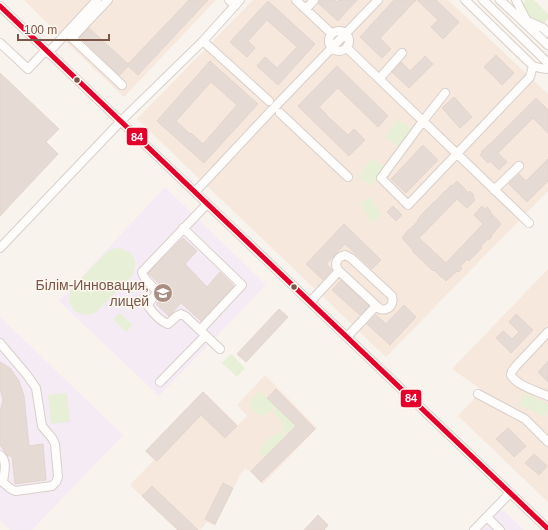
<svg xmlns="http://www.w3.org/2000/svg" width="548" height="530" viewBox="0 0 548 530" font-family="Arial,sans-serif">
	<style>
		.residential { fill: #f6e8dd }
		.education { fill: #f5ebf5 }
		.green { fill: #e7f0d6 }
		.building { fill: #e6dad4; stroke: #e3d5ce; fill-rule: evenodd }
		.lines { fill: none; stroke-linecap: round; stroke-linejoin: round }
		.minor-casing { stroke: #d8cfca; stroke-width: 10 }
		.minor { stroke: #fefdfc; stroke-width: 8 }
		.bus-1-casing { stroke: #fff8f0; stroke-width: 8 }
		.bus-1 { stroke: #e4002b; stroke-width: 5 }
		.bus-dot { fill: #7c5649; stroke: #fff8f0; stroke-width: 1.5 }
		.labels { text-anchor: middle; stroke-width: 3; stroke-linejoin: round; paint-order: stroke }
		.poi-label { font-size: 14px; fill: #7c5649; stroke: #fff8f0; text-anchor: end }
		.line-badge { stroke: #fff8f0; stroke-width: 1.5 }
		.badge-label { font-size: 11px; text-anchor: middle; font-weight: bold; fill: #fff }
	</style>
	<rect width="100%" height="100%" fill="#f9f3ed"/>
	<path class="residential" d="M24 0H216L124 97 63 39Z
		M253 0H448L548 94V191L386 357 137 119Z
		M548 269V502L458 416 482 390 452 369Z
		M265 375 317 428 263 484 246 468 241 473 215 526 207 522 200 530H177L130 485 154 460 145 451 203 391 238 425 247 416 237 405Z"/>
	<path class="education" d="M165 187 266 285 159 396 59 301Z
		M0 317 123 435 32 530H10L0 520Z
		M500 507 524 530H478Z"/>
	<path class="green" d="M525 0H534L548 14V19L542 25 528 17 523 7Z
		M398 119 412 129 399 147 385 137Z
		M372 158 384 167 371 186 358 177Z
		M370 197 381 216 371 222 360 203Z
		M117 248C134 250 140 263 131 277L95 313C77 319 65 307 71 289L107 252 112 249Z
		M120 313 133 325 126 332 113 319Z
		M231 354 245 368 237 377 222 363Z
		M260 391 275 406 268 413 262 416C258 415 256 413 253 410 245 402 254 397 260 391Z
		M67 393 70 422 51 424 48 395Z
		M524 393 548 404V410L545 417 519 405Z
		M277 408 296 426 287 435 281 429 283 425C281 419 275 417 274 411Z
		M279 432 285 437 265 458 260 453C261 442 271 438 279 432Z"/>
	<path class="building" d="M189 0H208L138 75 128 66 120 75 118 74 80 37 89 28 128 64Z
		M319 0H335L337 2 339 0H357L338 21 318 3Z
		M394 0H416L380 38 391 49 382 58 360 37Z
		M417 0H436L459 22 443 39 431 27 438 20Z
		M268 1 315 44 278 85 257 66 265 57 277 68 297 47 267 20 248 41 255 48 247 57 230 42Z
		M496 55 514 73 502 85 484 67Z
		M425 56 433 64 409 88 392 72 401 62 410 71Z
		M210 61 258 104 204 163 157 121ZM211 82 237 105 203 144 191 133 190 134 176 121Z
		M337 66 388 116 378 127 338 88 319 107 327 115H326L348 135 354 129 365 140 349 156 298 106Z
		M0 73 59 129 46 142 58 154 0 216Z
		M454 97 472 117 460 128 442 108Z
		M536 98 548 110V133L533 118 498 153 507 162 499 170 490 161 488 163 480 155 482 153 481 152 489 144H490Z
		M423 145 438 160 406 193 391 179Z
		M548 159V181L527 202 509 184 519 174 526 181Z
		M457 181 469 193 470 191 474 195 473 197 475 200 467 208 457 199 419 238 446 263 483 224 474 215 482 206 485 209 487 207 491 211 490 212 501 224 491 236 492 237 488 240V239L481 246 482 248 469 261 467 259 460 267 462 268 459 272 457 271 446 281 442 277H441L434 270 433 271 412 251 413 250 402 238 409 229V230L418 221H417L422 214 435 201V202L445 191H446L451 185 452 186Z
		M393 206 402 215 396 221 387 212Z
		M344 224 381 260 372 269 345 244 326 264 332 270 323 280 306 264Z
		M183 238 197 251 185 264 207 287 220 272 234 286 201 321 181 303 169 316 156 304 168 292 148 273Z
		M341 280 369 306 360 315 332 290Z
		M404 305 416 317 390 345 367 324 376 315 386 324Z
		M279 309 288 317 246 362 237 354Z
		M516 314 533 330 511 353 496 338 503 331 512 339 519 332 509 322Z
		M548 361V382L538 372Z
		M0 362 10 368 19 381 24 396 29 446 43 444 46 480 15 484 12 456H8L0 445V411L3 400 0 389Z
		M276 389 315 429 261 482 251 471 296 426 267 398Z
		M203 392 237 426 225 438 201 415 157 461 146 451Z
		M508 428 526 446 514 457 496 439Z
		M534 454 547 466 539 475 525 463Z
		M223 483 233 488 215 524 205 519Z
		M152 486 198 530H178L142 496Z
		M318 515 328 525 324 530H304Z"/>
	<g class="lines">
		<g class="minor-casing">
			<path id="minor" d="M108 0 72 38 122 85
				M229 0 235 6
				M296 0 332 34
				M465 0 533 66 540 68 548 69
				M483 0 548 63
				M500 0 548 45
				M516 0 528 23
				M0 6 548 529
				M306 9 314 0
				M525 20 543 28 548 33
				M329 41a10 10 0 1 1 20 0a10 10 0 1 1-20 0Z
				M203 41 269 101
				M0 43 28 69 46 50
				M347 48 529 223
				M48 53 97 0
				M379 79 402 53
				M445 93 423 121 381 178 408 205 530 77 533 66
				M280 113 348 177
				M494 190 519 166
				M195 192 269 113 378 0
				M207 204 142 272C143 280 153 285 157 292 155 297 149 300 148 306 153 313 160 321 168 324L177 316 181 314 185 316 220 349
				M183 228 242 285 200 330
				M0 248 120 122 203 41 240 0
				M345 255 351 258 392 296C394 305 389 311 380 309L339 271C333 264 337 257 345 255Z
				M310 302 339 271
				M548 332 516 366 512 371 511 375C517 386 537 391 548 396
				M347 337 376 306
				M0 343 27 375 36 388 42 426 52 438 55 444 58 477 56 482 52 486 16 491C7 489 7 483 0 481
				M160 382 205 336
				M478 394 525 419 548 442
				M0 455C8 461 4 473 3 482
				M487 517 500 530
				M474 530 510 493"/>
		</g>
		<use href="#minor" class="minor"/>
		<g class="bus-1-casing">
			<path id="bus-1" d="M0 6 548 529"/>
		</g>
		<use href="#bus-1" class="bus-1"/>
	</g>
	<defs>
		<g id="school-disc" transform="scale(1)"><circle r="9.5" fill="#a88d82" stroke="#fff8f0"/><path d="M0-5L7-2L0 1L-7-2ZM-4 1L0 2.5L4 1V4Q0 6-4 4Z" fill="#fff"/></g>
	</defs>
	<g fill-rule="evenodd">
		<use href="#school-disc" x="163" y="293"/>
	</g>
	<g class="bus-dot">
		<circle cx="77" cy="80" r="3.5"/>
		<circle cx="294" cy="287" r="3.5"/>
	</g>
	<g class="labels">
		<g class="poi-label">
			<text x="149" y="290">Білім-Инновация,<tspan x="149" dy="16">лицей</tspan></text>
		</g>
	</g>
	<g class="line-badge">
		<rect x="126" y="127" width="22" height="19" rx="4" fill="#e4002b"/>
		<rect x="400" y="389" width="22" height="19" rx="4" fill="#e4002b"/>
	</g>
	<g class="badge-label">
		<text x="137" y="141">84</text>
		<text x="411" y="402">84</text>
	</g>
	<path d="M18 34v6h91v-6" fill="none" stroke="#7c5649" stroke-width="2"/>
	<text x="24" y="34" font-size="12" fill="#7c5649" stroke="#fff8f0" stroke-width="3" paint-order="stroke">100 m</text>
</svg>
